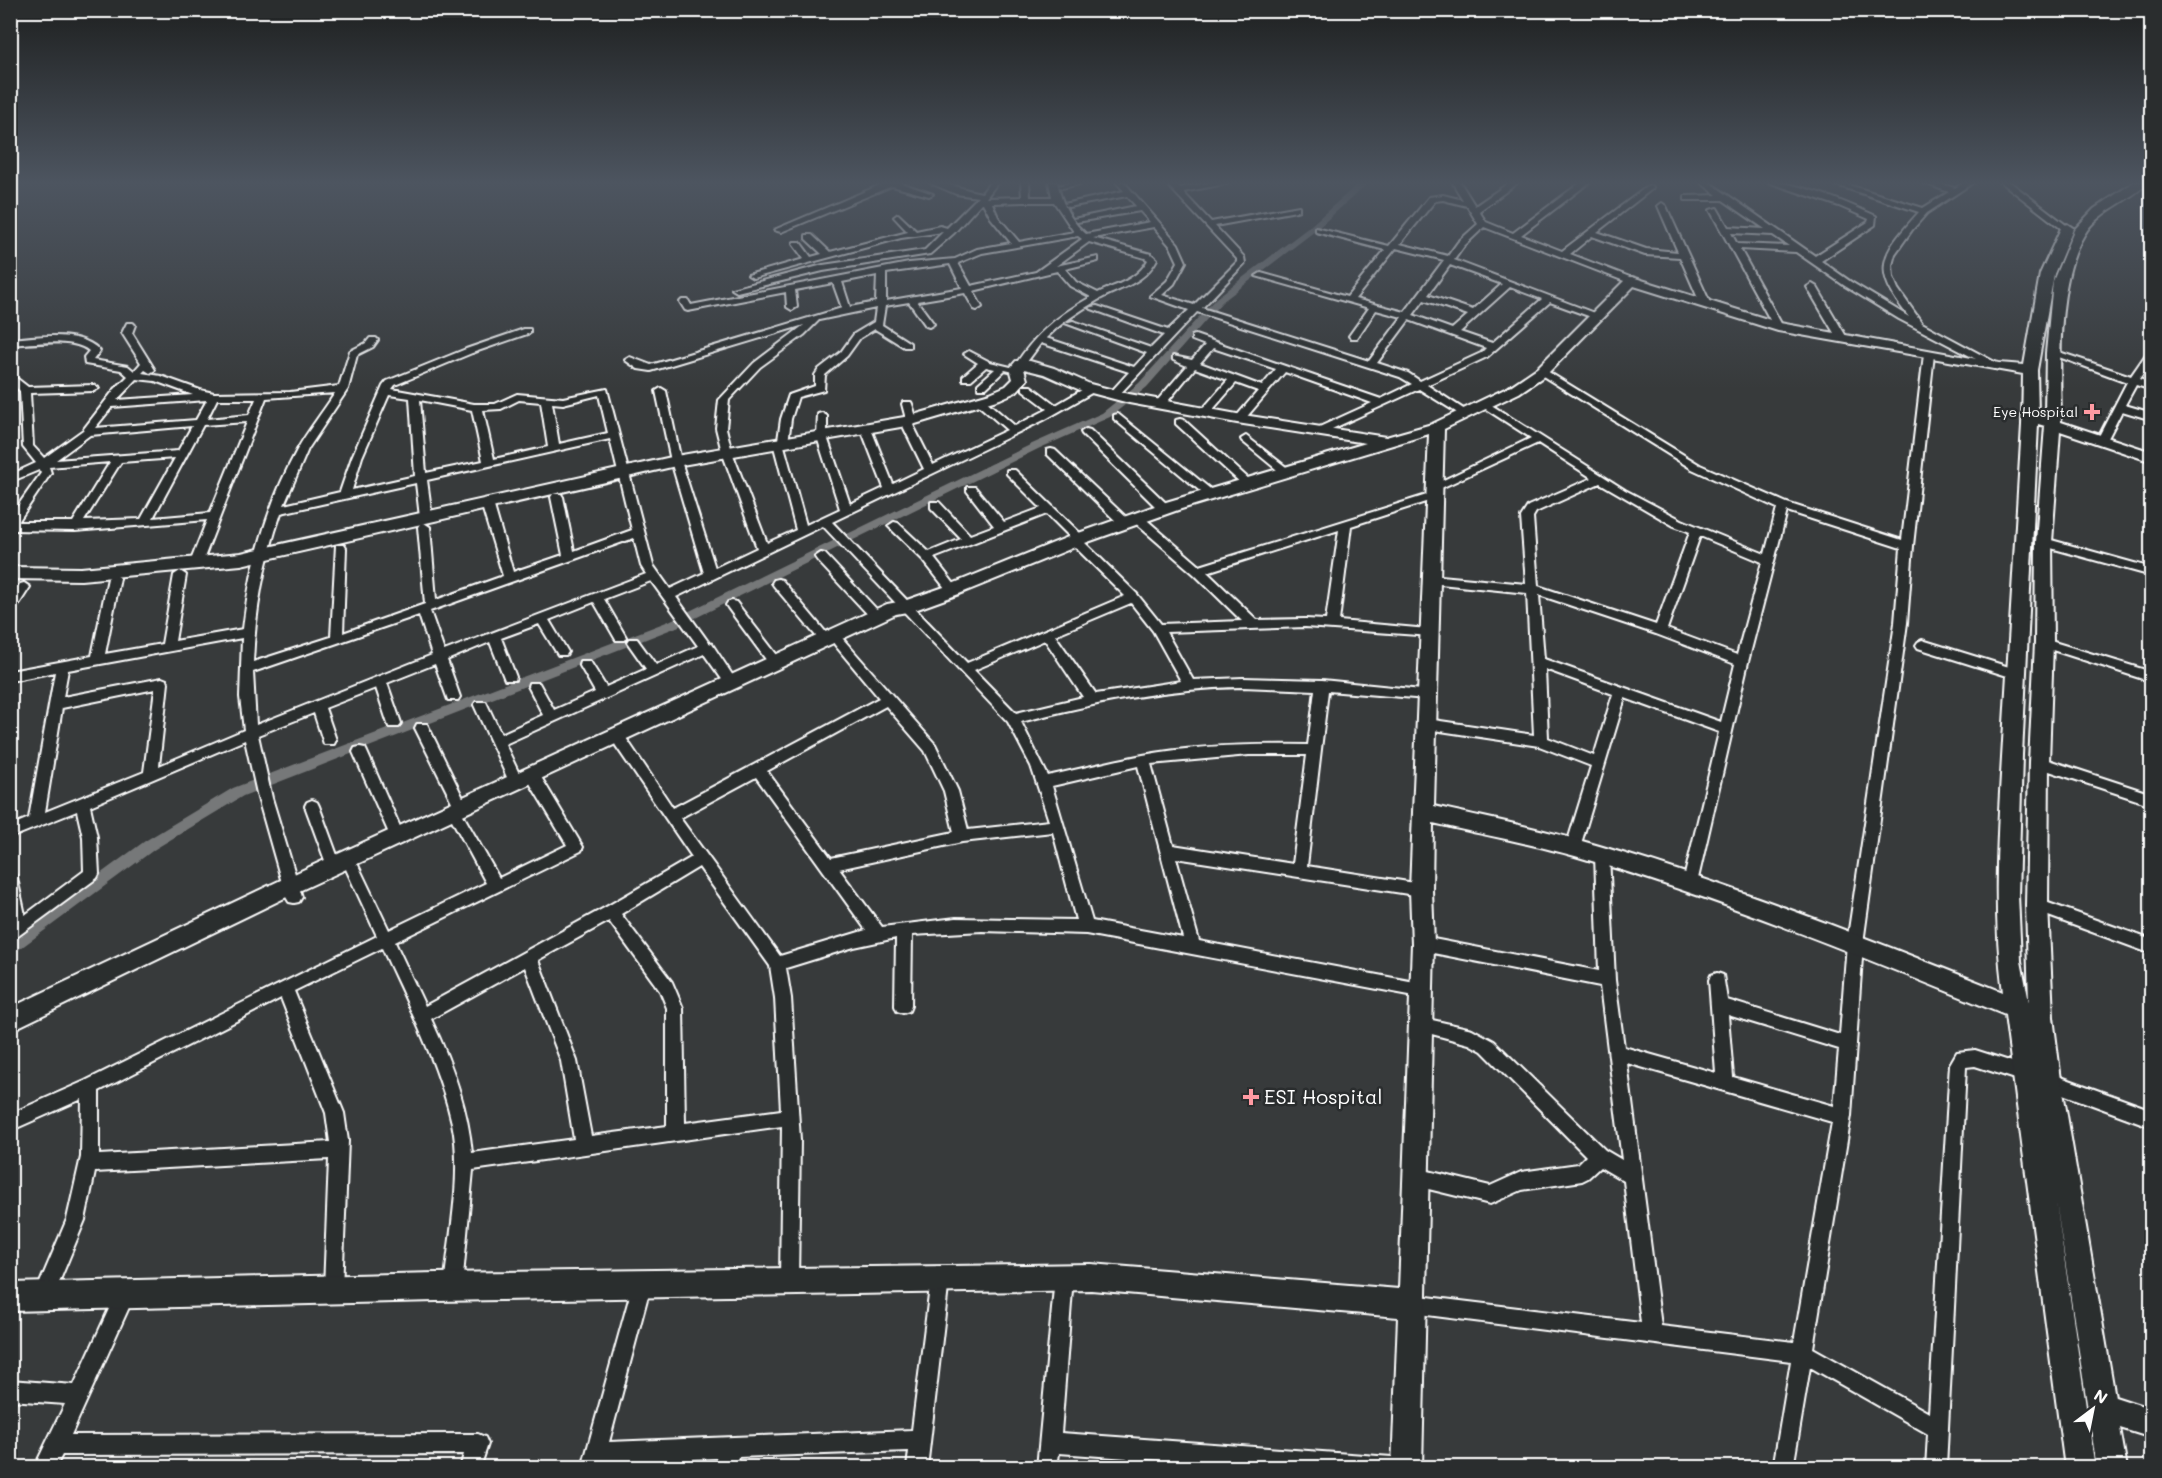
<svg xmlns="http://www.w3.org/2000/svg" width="2162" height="1478" viewBox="0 0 2162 1478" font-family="Mali,sans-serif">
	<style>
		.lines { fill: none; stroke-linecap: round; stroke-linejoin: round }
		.canal { fill: #767879; fill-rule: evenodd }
		.street-casing { stroke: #fff; stroke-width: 4 }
		.secondary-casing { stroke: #fff; stroke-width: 4 }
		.street { fill: #2a2d2e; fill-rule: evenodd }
		.secondary { fill: #2a2d2e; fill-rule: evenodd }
		.poi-dot { fill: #ff9aa2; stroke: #2a2d2e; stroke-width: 2 }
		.labels { text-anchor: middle; stroke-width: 5; stroke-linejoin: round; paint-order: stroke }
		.far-poi-label { font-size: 14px; fill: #fff; stroke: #2a2d2e; text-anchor: end }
		.near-poi-label { font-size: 20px; fill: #fff; stroke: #2a2d2e; text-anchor: start }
	</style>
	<rect width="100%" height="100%" fill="#373a3b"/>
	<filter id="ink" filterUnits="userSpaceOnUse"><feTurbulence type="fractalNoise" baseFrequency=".0167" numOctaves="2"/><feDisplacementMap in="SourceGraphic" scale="12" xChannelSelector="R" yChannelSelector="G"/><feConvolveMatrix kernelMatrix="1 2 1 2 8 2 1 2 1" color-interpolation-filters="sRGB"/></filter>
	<g filter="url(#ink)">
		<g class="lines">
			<path class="canal" d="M1360 182H1369L1315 231 1222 302 1147 387 1110 417 1040 448 677 627 243 796 155 849 10 956V940L145 841 233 788 669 621 1032 444 1102 413 1139 383 1216 298 1309 227Z"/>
			<g class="street-casing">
				<path id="street" d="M887 182H898L933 194 929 196 892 186 781 232 774 230Z
					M928 182C945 181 964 190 982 193L990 182H998L986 198 1022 197 1021 182H1029L1030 197H1052L1049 182H1057L1061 197C1066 211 1074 224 1086 234L1150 222 1140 211 1077 222 1073 219 1136 206 1127 196 1068 207 1064 204 1124 191 1116 182H1124L1178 244 1186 262 1174 284 1162 295 1194 305 1237 262V259L1165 182H1173L1179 188 1213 182H1229L1225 184 1183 192 1211 222 1299 206V210L1296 211 1215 226 1244 257 1245 263 1202 308 1369 361 1402 317 1376 310 1357 338H1351L1349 336 1369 308 1256 276 1261 273 1347 297 1385 250 1316 232V228L1389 246 1429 197 1443 195 1463 200 1452 182H1460L1475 206 1510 182H1519L1479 211 1486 222 1513 233 1581 182H1590L1521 235 1562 251 1649 185 1653 187 1652 189 1597 232 1646 249 1678 252 1658 206 1662 203 1666 206 1711 305 1709 307 1701 305 1680 257 1645 255 1592 236 1570 254 1635 279 1637 281 1632 284 1484 227 1464 246 1454 260 1602 316 1594 318 1550 302 1487 357 1427 385 1468 412V416L1464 417 1419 389 1323 433H1315V429L1372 403 1285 372 1244 420H1236L1235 418 1258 391 1236 383 1209 414 1205 415 1200 412 1228 380 1195 368 1164 406H1156V402L1187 366 1173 360V356L1192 360 1205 345 1192 340V336L1195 335 1381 399 1412 384 1400 377 1197 312 1118 396H1110L1109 394 1129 372 1041 343 1024 366H1018L1016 364C1035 334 1060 314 1091 297L1070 286 1057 271 973 291 982 307 977 310 974 309 965 293 917 301 934 324 929 327 926 326 909 302 885 306 882 325 910 343V347H904L875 329 860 338 847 356 825 375 824 390 798 397 791 419 788 443 784 446 806 525 840 509 817 437 818 414 822 413 827 416V437L850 504 884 488 861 429 862 427H870L871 429 893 484 924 469 901 422 906 419 902 404 903 402H911L912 404 917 420 912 423 933 465 1007 430 976 403V399H984L1015 426 1048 409 1023 390V386H1031L1056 405 1087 387H1095V391L1044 420 832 522 967 663 1125 596 1072 544V539L1047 514 934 558 959 590 953 594 949 593 923 560 888 526 894 522 898 523 929 552 961 539 931 508V502H939L970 535 994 526 967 491V487H975L1004 522 1041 508 1007 474V470H1015L1083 536V541L1137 594 1161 624 1242 621 1194 574 1133 521V515H1141L1200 566 1430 494H1438V498L1351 526 1339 621 1428 629 1432 630 1434 633 1432 636 1305 627 1166 632 1193 680 1243 678 1322 680 1432 691 1434 694 1427 699 1328 691 1307 866 1421 884 1426 886 1428 890 1426 894 1421 896 1176 858 1199 941 1420 983 1426 985 1428 990 1426 995 1420 997 1086 934 982 931 912 935 911 1006 909 1011 903 1013 897 1011 895 1006 896 938 854 947 786 968 791 998 800 1140 798 1281 796 1288 789 1290 782 1288 780 1281 782 1126 473 1170 462 1287 460 1294 453 1296 446 1294 444 1287C449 1237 463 1172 452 1123 438 1062 408 1005 382 948L294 991 344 1113 348 1141 342 1289 340 1296 333 1298 326 1296 324 1289 329 1159 95 1172 85 1220 50 1304 43 1306 36 1304 34 1297 67 1219 81 1157 82 1099 10 1131V1114L85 1081 377 936 346 869 348 865 353 863 358 865 389 930 486 883 451 818 453 814 457 812 415 728 417 724H427L429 728 468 808 466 812 462 813 499 878 567 845 531 785 529 781 531 777H541L583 847 581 851 395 942 425 1006 606 907 692 857 616 746 614 742 616 738H626L673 808 879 698 835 645 833 642 835 639H843L935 744 958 791 968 830 1049 821 1031 766 1008 722 823 526 676 597 709 643 712 644 737 682 736 685H726L704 654 505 744 523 782 521 786H511L474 705 476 702H486L501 734 543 715 528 686 529 683H539L554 710 595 692 579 664 580 661H590L606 687 646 669 627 642 629 639H637L656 665 698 646 651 581 604 599 626 637 624 640H616L594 602 549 620 568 652 566 655H558L539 624 501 638 516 677 515 680H505L490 642 447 660 460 697 458 700H448L435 664 387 683 401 723 399 727H389L376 688 325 708 336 740 334 744H324L314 713 258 735 272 798 302 897 299 902 294 903 289 902 286 897 258 798 245 740 90 806 97 837 99 874 97 878 10 942V872L15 874 17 878 25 915 84 871 83 837 77 811 10 838V826L29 818 55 672 10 681V671L92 656 108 578 114 574 120 578 105 654 162 644 174 575 180 571 186 575 175 641 243 629C250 567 267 505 297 450 308 430 323 412 335 393L266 398 202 563 196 567 190 563 207 520 75 531 10 530V517L41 473 39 470 10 482V475L36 463 23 447 20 391 10 382V373L28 387 94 385 99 388 94 391 30 393 33 446 44 458 83 430 114 390 128 376 121 370 85 364 84 357 89 351C73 337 31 344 10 345V339C36 337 81 329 100 351L93 360 128 366 134 371 141 363 122 333 127 323H133L135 325 132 333 155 370 150 373 145 370 142 373 161 376 200 390 214 393 290 392 339 386 350 351 366 343 370 338H376L378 340 373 347 357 355 348 389 308 449 284 505 340 492 352 457 383 386 387 381 466 349 524 329H530V333L472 353 395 385 392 389 474 404H495L517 394 563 398 607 389 653 565 670 589 704 573 671 461 656 391 661 388 666 391 681 461 715 568 757 548 722 452 716 428 719 400 754 363 804 325 651 371 638 369 625 360 630 357 651 365 842 308 833 283 795 290 797 307 792 310 787 307 786 292 688 311 685 310 680 302 682 300H688L691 305 909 263 955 259 977 249 1011 243 991 218 983 203H981L954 233 930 254 823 271 737 292 732 289 823 265 925 250 943 232 901 238 753 278 748 275 804 259 793 244 794 242H800L811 257 822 254 806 239V235H812L830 252 908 232 894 217 898 214 916 231 940 226 947 228 978 197 956 194ZM1443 200 1467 206 1478 224 1458 242 1448 256 1400 244 1435 201ZM1023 202H1054L1074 232 1019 242 998 217 992 203ZM1154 227 1171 247 1178 262 1167 281 1150 296 1189 310 1168 330 1097 306 1089 308 1164 335 1151 348 1073 321 1065 323 1147 353 1134 367 1046 338C1061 323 1079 311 1098 300 1121 287 1144 284 1157 259L1151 254 1093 238ZM1078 236 1082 239 1036 272 971 286 958 263 982 253ZM1089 242 1145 258 1148 260C1137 280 1117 284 1098 293L1076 282 1065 269 1098 261V257L1056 266ZM1396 248 1444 260 1405 312 1355 299ZM950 264 962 288 886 301V273ZM1450 265 1502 284 1473 310 1428 295ZM877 275 876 302 850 307 842 282ZM1510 287 1542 299 1492 343 1460 332ZM1424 300 1468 315 1452 329 1413 315ZM876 308 874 322 854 334 841 352 819 369 815 375V386L789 395 781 419 778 440 773 443 796 530 767 543 732 452 726 428 729 400 760 367 804 335 819 320ZM1409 320 1486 348 1481 353 1420 381 1408 373 1377 363ZM1213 348 1276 369 1262 386 1200 363ZM137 379 155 381 193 395 117 400ZM389 395 410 398 415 476 352 490 362 457ZM599 395 608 433 559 444 552 403 563 404ZM217 399H256L249 415 207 419ZM207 400 196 420 95 428 112 407ZM420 400 472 410 483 461 426 473ZM519 400 541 402 548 447 494 459 483 410 501 409ZM247 422 210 513 153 518 203 425ZM192 426 178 451 56 460 90 435ZM610 439 632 530 574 551 563 497 561 494H553L551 497 563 555 513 572 493 503 491 500H483L481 503 503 576 436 600 430 527 424 523 420 524 418 527 425 604 343 633 346 548 344 545H336L331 637 253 662C255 612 264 562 281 513L416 483 420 517 426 521 432 517 427 480ZM175 458 141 519 84 521 121 462ZM110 462 73 522H18L51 473 49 467ZM1339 530 1326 620 1305 619 1257 620 1207 572ZM634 538 641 566 646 574 444 651 430 611ZM1131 603 1153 631 1181 681 1096 694 1055 635ZM419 615 432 655 256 725 253 672ZM242 638 240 697 244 730 159 766 168 683 167 680 162 678 63 697 68 670ZM1045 640 1083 697 1016 713 974 670ZM1243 687 1315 690 1308 745C1253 744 1197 745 1143 755 1111 761 1080 769 1048 776L1021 722C1094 703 1167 688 1243 687ZM155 689 144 772 45 812 62 708ZM886 706 925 751 944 791 954 832 831 858 767 771ZM1249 755H1307L1293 864 1173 845 1151 764ZM1138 766 1183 938 1092 921 1052 786ZM756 777 866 930 780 956 680 818ZM1053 832 1076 920 956 918 882 927 839 869 962 842ZM699 867 770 966 775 998 781 1110 685 1123 683 1008 672 982 621 914ZM609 921 660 991 667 1008V1126L591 1136 577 1061 538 960ZM525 967 561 1061 574 1139 472 1153C468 1107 451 1061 431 1019ZM281 998 326 1113 330 1142 99 1155V1091Z
					M1072 182H1089L1062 188 1058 186Z
					M1700 182H1709L1815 256 1868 222 1869 219 1839 206 1768 182C1799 182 1847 203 1876 216L1875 225 1821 261 1851 282 1909 317C1870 268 1881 255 1919 212L1827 182H1839L1923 208 1949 192 1921 182H1933L1955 188 1965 182H1974L1927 213 1912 230 1895 254 1892 265 1893 277 1898 289 1922 323 2004 367 2003 369H1995L1899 319 1845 286 1796 252 1740 249 1783 327 1775 329 1710 210 1717 208 1728 227 1765 229 1723 200H1685V196H1688L1717 195ZM1731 233 1773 235 1789 246 1737 244Z
					M2001 182H2010L2070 228 2063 230Z
					M1812 284 1817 287 1847 338 1845 340 1837 338 1807 287Z
					M2152 349V360L2139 379 2152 383V390L2136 385 2125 405 2152 413V420L2122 411 2106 442H2098L2097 440 2127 382 2048 353 2056 351 2131 376 2149 350Z
					M969 351 990 362 1023 370 1018 373 1005 370 986 388H978V384L995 369 986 367 971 380H963V376L978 363 964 354Z
					M1929 351 1934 354 1913 546 1907 623 1863 943 1851 1116 1813 1348 1929 1413 1950 1064 1957 1052 1975 1050 2034 1069 2036 1075 2034 1081 2028 1083 1975 1066 1966 1067 1946 1468H1926L1928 1434 1810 1367 1793 1468H1773L1791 1361 1411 1313 1404 1311 1402 1304 1404 1297 1411 1295 1641 1323 1624 1181 1600 1167 1588 1178 1582 1181 1522 1190 1490 1204 1416 1186 1410 1183 1407 1177 1410 1171 1416 1168 1490 1186 1521 1172 1578 1164 1586 1156 1482 1051 1469 1044 1413 1029 1411 1024 1413 1019 1419 1017 1472 1029 1494 1041 1605 1150 1622 1160 1600 986 1423 951 1418 949 1415 944 1418 939 1423 937 1599 971 1595 855 1597 851 1602 849 1607 851 1609 855 1615 980 1624 1047 1716 1073 1709 980 1711 975 1717 973 1723 975 1727 1000 1840 1035 1847 943 1895 623 1901 548 1787 511 1748 662 1697 883 1695 887 1690 889 1685 887 1683 883 1719 732 1625 698 1580 847 1578 851 1573 853 1568 851 1566 847 1591 766 1539 746 1427 729 1420 724 1427 719 1534 735 1527 593 1430 583 1424 579 1430 575 1526 584 1521 517 1528 506 1592 478 1538 443 1439 489H1431L1429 487 1531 438 1481 406 1480 404 1485 401 1625 490 1682 520 1765 554 1777 508 1692 469 1538 373 1537 371 1542 368 1700 465 1787 503 1902 540 1924 354ZM1600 483 1674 526 1690 532 1656 625 1538 586 1533 517 1536 512ZM1700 536 1762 562 1737 655 1667 629ZM1539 595 1656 634 1735 664 1721 722 1544 659ZM1545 669 1613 694 1594 756 1548 738ZM1728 1015 1839 1049 1834 1106 1733 1077ZM1627 1063 1832 1122 1794 1342 1661 1326Z
					M1118 414 1214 492V496H1206L1114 419V415Z
					M1180 419 1184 420 1251 481V485H1243L1176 424V420Z
					M1086 429 1090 430 1168 505V511H1160L1082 434 1081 432Z
					M1246 436 1290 470V474H1282L1242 441 1241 439Z
					M1051 449 1055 450 1129 520V526H1121L1047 454V450Z
					M2044 538 2152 568V576L2040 545 2038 542 2040 539Z
					M821 553 825 554 880 613 882 616 880 619H872L817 560 815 557Z
					M778 579 782 580 829 636 831 639 829 642H821L774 586 772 583 774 580Z
					M24 583 30 587 14 612 10 613V598L20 584Z
					M732 601 736 602 780 659 781 662 780 665H770L728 608 726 605 728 602Z
					M2044 639 2152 672V682L2040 646 2038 643 2040 640Z
					M1922 640 2022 671 2023 674 2017 679 1918 648 1916 645 1918 642Z
					M360 747 365 748 367 752 405 838 403 842 398 844 393 842 391 838 353 752 355 748Z
					M2039 757 2152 794V805L2034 766 2032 762 2034 758Z
					M312 800 317 802 319 806 341 866 339 870 334 872 329 870 327 866 305 806 307 802Z
					M2037 899 2152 940V954L2032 910 2029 905 2032 900Z
					M2047 1072 2152 1110V1127L2041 1086 2039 1080 2041 1074Z
					M1064 1268 1071 1270 1073 1277 1061 1433 1406 1458 1413 1461 1416 1468H1259L1147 1459 1146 1468H1126L1127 1458 1059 1453 1057 1468H1037L1055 1277 1057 1270Z
					M940 1270 947 1272 949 1279 927 1468H907L909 1451 738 1457 735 1468H715L717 1458 604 1463 602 1468H582L635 1277 642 1275 649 1277 651 1284 609 1442 912 1430 931 1279 933 1272Z
					M126 1285 133 1287 135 1294 71 1435 478 1434 485 1437 488 1444 480 1468H460L464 1454 62 1455 55 1468H34L65 1404 10 1400V1380L74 1385 119 1287Z"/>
			</g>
			<g class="secondary-casing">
				<path id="secondary" d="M2134 182H2148C2130 202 2098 210 2084 235 2056 281 2060 368 2061 422L2152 452V462L2060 431 2052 542 2053 643 2049 762 2048 905 2053 1017 2061 1080 2115 1397 2152 1409V1438L2120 1428 2127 1468H2097L2056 1202 2095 1468H2065L2005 1015C1864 957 1722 899 1575 856 1528 843 1480 834 1433 823L1432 890 1434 944 1422 1468H1392L1398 1317 1091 1290 436 1301 10 1311V1283L436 1273 1091 1264 1399 1289 1412 944 1410 890 1413 812 1429 434 1178 510 1085 543 959 594 912 611 896 614 299 891 10 1031V1008L283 879 887 604 904 601 947 586 1073 535 1166 502 1366 443 1237 423 1129 403 1080 390 1044 374 1024 369 1027 380 1016 392 1000 399 912 425 676 466 241 565 81 580 10 579V567L81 568 241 553 676 456 910 416 990 393 1006 386 1013 379 1010 368 1016 361H1030L1054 368 1090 384 1129 394 1237 414 1386 437 1432 424 1509 387 1537 368 1627 278 1632 277 1780 323 1999 363 2024 365 2040 274 2061 228 2067 224 2073 228 2054 274 2037 370 2038 416 2045 417 2046 353 2053 281 2074 230 2094 209ZM1634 286 1778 331 2023 374 2022 425C2016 525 2010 625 2004 724 1999 813 1991 903 2003 992 1862 936 1721 880 1575 839 1529 826 1481 817 1434 806L1444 429 1519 393 1547 374ZM2038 424 2045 426 2036 542 2035 643 2029 762 2026 905 2029 1002 2021 961 2018 895 2022 755Z"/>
			</g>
			<use href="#street" class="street"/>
			<use href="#secondary" class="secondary"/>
		</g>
	</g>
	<linearGradient id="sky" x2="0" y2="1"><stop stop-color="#1e2020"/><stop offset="0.47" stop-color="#4d5560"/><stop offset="1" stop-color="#4d5560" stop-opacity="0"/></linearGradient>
	<rect width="2162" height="389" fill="url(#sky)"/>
	<g class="poi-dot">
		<path d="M2089 403h6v6h6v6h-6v6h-6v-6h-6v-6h6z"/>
		<path d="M1248 1088h6v6h6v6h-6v6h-6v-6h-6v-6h6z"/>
	</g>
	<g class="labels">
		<g class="far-poi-label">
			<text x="2078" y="417">Eye Hospital</text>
		</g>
		<g class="near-poi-label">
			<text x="1264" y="1104">ESI Hospital</text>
		</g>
	</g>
	<rect width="2162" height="1478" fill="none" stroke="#2a2d2e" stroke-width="36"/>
	<rect x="18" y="18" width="2126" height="1442" fill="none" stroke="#fff" stroke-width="2" filter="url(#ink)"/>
	<g transform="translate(2093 1409) rotate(32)" stroke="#2a2d2e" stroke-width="4.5" paint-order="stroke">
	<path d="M0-4.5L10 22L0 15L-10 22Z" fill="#ffffff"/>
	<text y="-9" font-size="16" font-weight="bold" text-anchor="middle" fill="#ffffff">N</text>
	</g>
</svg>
